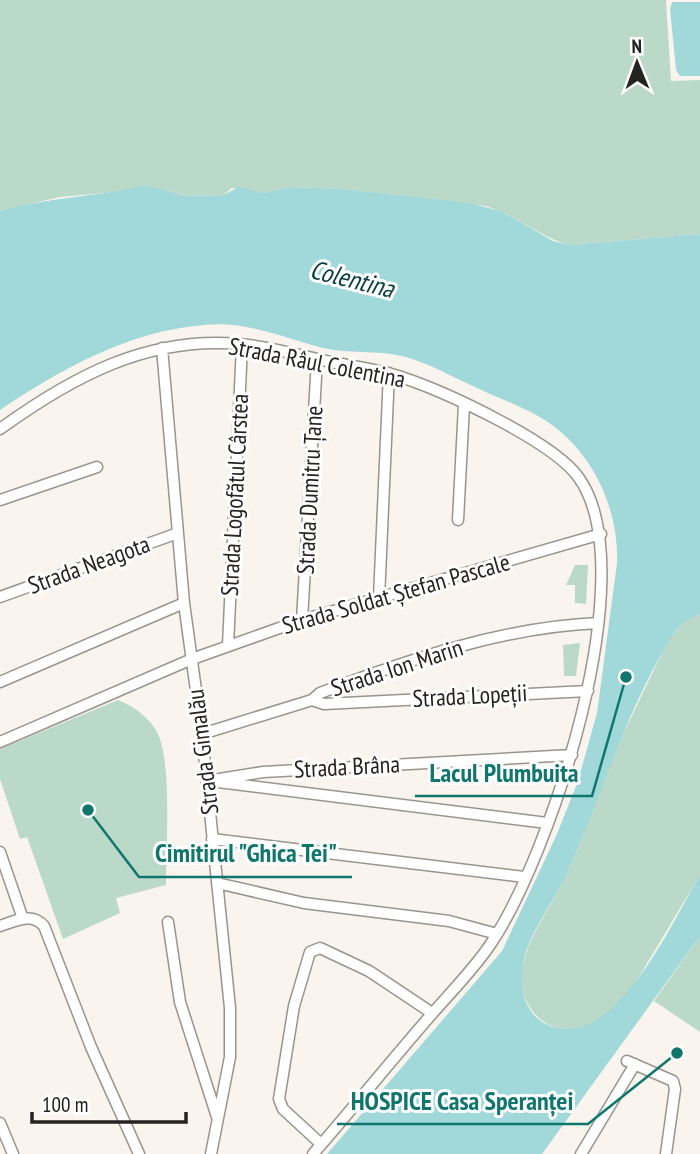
<svg xmlns="http://www.w3.org/2000/svg" width="700" height="1154" viewBox="0 0 700 1154" font-family="'PT Sans Narrow',sans-serif">
	<style>
		.green { fill: #bbd9c9 }
		.water { fill: #a1d9db }
		.lines { fill: none; stroke-linecap: round; stroke-linejoin: round }
		.street-casing { stroke: #99958e; stroke-width: 13 }
		.street { stroke: #fff; stroke-width: 10 }
		.labels { text-anchor: middle; stroke-width: 6; stroke-linejoin: round; paint-order: stroke }
		.street-label { font-size: 24px; fill: #252321; stroke: #fff }
		.water-label { font-size: 26px; font-style: italic; fill: #083e41; stroke: #fff }
		.leader { fill: none; stroke: #0f766e; stroke-width: 2.5 }
		.callout-dot { fill: #0f766e; stroke: #fff; stroke-width: 2.5 }
		.callout-label { font-size: 26px; text-anchor: middle; font-weight: bold; fill: #0f766e; stroke: #fff; stroke-width: 6; stroke-linejoin: round; paint-order: stroke }
	</style>
	<rect width="100%" height="100%" fill="#f9f4ed"/>
	<path class="green" d="M0 0H666L671 81 700 80V234L569 245C539 237 515 214 485 206L343 189 290 187 263 193 232 188 223 195 186 196 146 185 126 191 60 197 0 211Z
		M575 565H588L586 604 575 603V585H566Z
		M700 614V875L631 990C619 1004 607 1017 590 1025 552 1041 518 1011 522 972 526 937 552 907 566 876 581 844 592 809 605 776 617 745 633 714 647 684 657 665 664 644 678 628 684 620 691 617 700 614Z
		M580 643 576 676H564L563 645Z
		M118 700C135 707 150 718 158 734 172 765 166 848 166 885L116 898 120 913 63 939 27 837 20 839 0 779V749Z
		M700 936V1032L654 1001Z"/>
	<path class="water" d="M672 2H700V76H680L676 70 670 9Z
		M146 185 186 196 223 195 239 187 263 193 290 187 343 189 468 203 501 211 553 241 569 245 700 234V614C686 619 677 627 669 641 625 714 601 797 567 874 552 907 523 938 522 975 521 995 528 1015 546 1024 613 1057 673 920 700 875V936L542 1154H327L502 951 557 834 578 781 597 713 617 563C619 506 590 445 538 416 518 405 496 397 475 387 452 377 427 362 402 356 376 350 349 354 323 348 281 337 248 321 204 325 129 331 61 369 0 410V211C48 197 98 197 146 185Z"/>
	<g class="lines">
		<g class="street-casing">
			<path id="street" d="M162 348 184 603 202 734 230 1008V1057L211 1154
				M0 429C72 377 147 336 239 344 274 347 308 358 342 364 363 368 384 371 404 378 448 393 554 442 579 478 645 572 550 857 490 945 473 970 451 992 431 1015 391 1061 353 1108 313 1154
				M0 500 97 467
				M458 520 464 405
				M0 597 178 533
				M379 598 389 373
				M302 620 317 360
				M228 646 242 345
				M0 682 184 603
				M312 700 324 704 588 691
				M202 734 312 700 320 693C408 660 503 627 598 623
				M0 742 192 659 302 620 601 534
				M207 781 263 772 572 755
				M218 782 547 823
				M212 839 524 877
				M0 852 23 919
				M217 883 304 903 449 921 497 934
				M168 922 180 1002 217 1117
				M0 926C15 921 32 912 44 926L91 1047 139 1154
				M627 1061 673 1081 675 1089 666 1154
				M0 1123 13 1154
				M321 1144 283 1109 279 1099 294 1006 310 952 320 948 369 971 432 1013
				M581 1154 635 1064"/>
		</g>
		<use href="#street" class="street"/>
	</g>
	<g class="labels">
		<g class="street-label">
			<text transform="translate(317 363) rotate(11)" y="8">Strada Râul Colentina</text>
			<text transform="translate(310 490) rotate(-87)" y="8">Strada Dumitru Țane</text>
			<text transform="translate(235 495) rotate(-87)" y="8">Strada Logofătul Cârstea</text>
			<text transform="translate(89 565) rotate(-20)" y="8">Strada Neagota</text>
			<text transform="translate(396 594) rotate(-16)" y="8">Strada Soldat Ștefan Pascale</text>
			<text transform="translate(397 668) rotate(-18)" y="8">Strada Ion Marin</text>
			<text transform="translate(470 696) rotate(-3)" y="8">Strada Lopeții</text>
			<text transform="translate(203 752) rotate(-97)" y="8">Strada Gimalău</text>
			<text transform="translate(347 767) rotate(-3)" y="8">Strada Brâna</text>
		</g>
		<g class="water-label">
			<text transform="translate(352 279) rotate(14)" y="9">Colentina</text>
		</g>
	</g>
	<path class="leader" d="M626 677L592 796H415M88 810L139 877H352M677 1053L588 1124H337"/>
	<g class="callout-dot">
		<circle cx="626" cy="677" r="7"/>
		<circle cx="88" cy="810" r="7"/>
		<circle cx="677" cy="1053" r="7"/>
	</g>
	<g class="callout-label">
		<text x="504" y="782">Lacul Plumbuita</text>
		<text x="246" y="862">Cimitirul "Ghica Tei"</text>
		<text x="462" y="1110">HOSPICE Casa Speranței</text>
	</g>
	<g transform="translate(637 63) rotate(359)" stroke="#ffffff" stroke-width="5" paint-order="stroke">
	<path d="M0-5L12 26L0 18L-12 26Z" fill="#252321"/>
	<text y="-10" font-size="19" font-weight="bold" text-anchor="middle" fill="#252321">N</text>
	</g>
	<path d="M32 1112v10h154v-10" fill="none" stroke="#252321" stroke-width="3.5"/>
	<text x="42" y="1112" font-size="21" fill="#252321" stroke="#ffffff" stroke-width="5" paint-order="stroke">100 m</text>
</svg>
